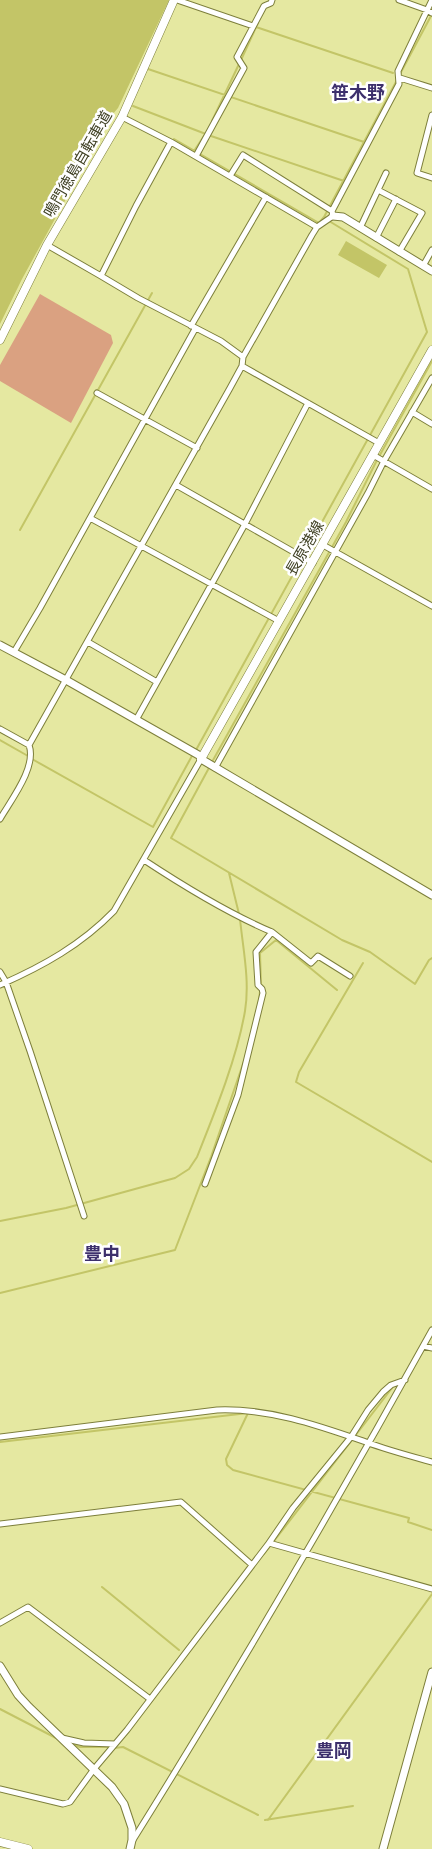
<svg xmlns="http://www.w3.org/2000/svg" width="432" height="1849" viewBox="0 0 432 1849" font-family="Mulish,'Noto Sans JP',sans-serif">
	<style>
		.green { fill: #daa181 }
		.water { fill: #c3c567 }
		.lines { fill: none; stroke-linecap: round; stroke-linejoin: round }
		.stream { stroke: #c3c567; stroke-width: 2 }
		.minor-casing { stroke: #7d7f3b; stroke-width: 7 }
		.tertiary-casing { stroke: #7d7f3b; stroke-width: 9 }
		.secondary-casing { stroke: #7d7f3b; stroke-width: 9 }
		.minor { stroke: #fff; stroke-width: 5 }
		.tertiary { stroke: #fff; stroke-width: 7 }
		.secondary { stroke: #fff; stroke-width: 8 }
		.labels { text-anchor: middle; stroke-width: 5; stroke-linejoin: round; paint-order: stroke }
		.street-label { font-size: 15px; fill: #3e3f22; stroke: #fff }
		.quarter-label { font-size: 18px; font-weight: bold; fill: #3d306c; stroke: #fff }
	</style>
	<rect width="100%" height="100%" fill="#e5e8a1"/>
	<path class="green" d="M40 294 111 335 113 343 71 423 0 381V365Z"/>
	<path class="water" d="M0 0H169L118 108 112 115 22 279 0 324Z
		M346 241 387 265 379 278 338 255Z"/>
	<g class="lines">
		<path class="stream" d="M256 27 393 73
			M241 60 258 23
			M148 69 364 142
			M400 74 432 14
			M133 106 211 136 344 181
			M212 121 239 64
			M174 139 319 223 324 217 326 218
			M194 151 204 136
			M324 217 397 80
			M20 530 152 293
			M0 740 28 756
			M196 750 427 332 408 269 329 221
			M32 759 153 827 193 754
			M212 762 346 522 376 462 432 361
			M210 766 171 838 342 940 370 952 415 984 429 960 432 958
			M229 873 239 914
			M363 963 299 1072 296 1082 432 1162
			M261 986 260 953 276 940 337 990
			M259 1001 260 991
			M0 1221 66 1208 175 1178 189 1169 197 1157C215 1112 237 1058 245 1011 250 981 243 949 240 919
			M0 1293 175 1250 211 1157 244 1061
			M0 1442 248 1413 226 1459 227 1465 233 1470 409 1518 408 1522 432 1530
			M264 1554 392 1388
			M102 1587 179 1650
			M0 1709 56 1738
			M72 1744 80 1747H109
			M114 1748 123 1747 258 1815
			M265 1820 353 1806
			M268 1820 432 1594"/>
		<g class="minor-casing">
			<path id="minor" d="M177 0 253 26
				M399 0 427 10 432 13
				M400 78 432 88
				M432 115 417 173 432 178
				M122 117 171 142
				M196 156 244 68 237 57 264 6 271 3 272 0
				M230 176 243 155 332 211
				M378 190 422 213 399 252
				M360 228 386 173
				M376 238 396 199
				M47 245 101 276
				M423 266 432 250
				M191 326 266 197
				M243 357 221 341 138 298 101 276 136 206 171 142 317 227
				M242 366 379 443
				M97 393 197 448
				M412 412 432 424
				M373 455 432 489
				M176 485 313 563
				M90 518 279 621
				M323 545 432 606
				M88 642 157 682
				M14 652 40 608 195 329
				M136 720 245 524 308 403
				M0 729 29 745
				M215 768 368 493 384 461 432 378
				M0 819C11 800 37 767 29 745L230 388 242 366 243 357 312 235 317 227 333 216 332 211 399 84 398 71 432 0
				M144 860C185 887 227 913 272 932L256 952 258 985 262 989 263 993 238 1095 205 1184
				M272 932 311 963 318 956 350 976
				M0 972 6 982 30 1051 84 1216
				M0 985C43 966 81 945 114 911L201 759
				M423 1346 432 1348
				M0 1437 217 1410C269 1408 317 1425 366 1442 387 1450 410 1456 432 1462
				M0 1524 181 1502 252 1565
				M269 1543 432 1589
				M0 1623 28 1607 150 1699
				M62 1738 84 1743 115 1744
				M0 1789 63 1804 70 1802 94 1769 127 1730 269 1543 293 1508 351 1437 368 1410 383 1392 391 1385 405 1380
				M133 1840C237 1673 337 1502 432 1330"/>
		</g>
		<g class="tertiary-casing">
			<path id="tertiary" d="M333 216 343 217 432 271
				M0 645 66 680 202 757
				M201 759 432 895
				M0 1666 18 1695 29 1707 112 1787 124 1804 132 1828V1840L130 1849
				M383 1849 432 1672"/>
		</g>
		<g class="secondary-casing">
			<path id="secondary" d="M0 340 47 245 122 117 174 0
				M201 759 432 350
				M0 1842 28 1849"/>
		</g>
		<use href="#minor" class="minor"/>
		<use href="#tertiary" class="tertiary"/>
		<use href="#secondary" class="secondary"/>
	</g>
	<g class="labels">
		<g class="street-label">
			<text transform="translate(78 164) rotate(-60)" y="5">鳴門徳島自転車道</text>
			<text transform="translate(305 548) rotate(-60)" y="5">長原港線</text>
		</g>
		<g class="quarter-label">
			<text x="358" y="99">笹木野</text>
			<text x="102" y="1260">豊中</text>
			<text x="334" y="1757">豊岡</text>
		</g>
	</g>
</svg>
